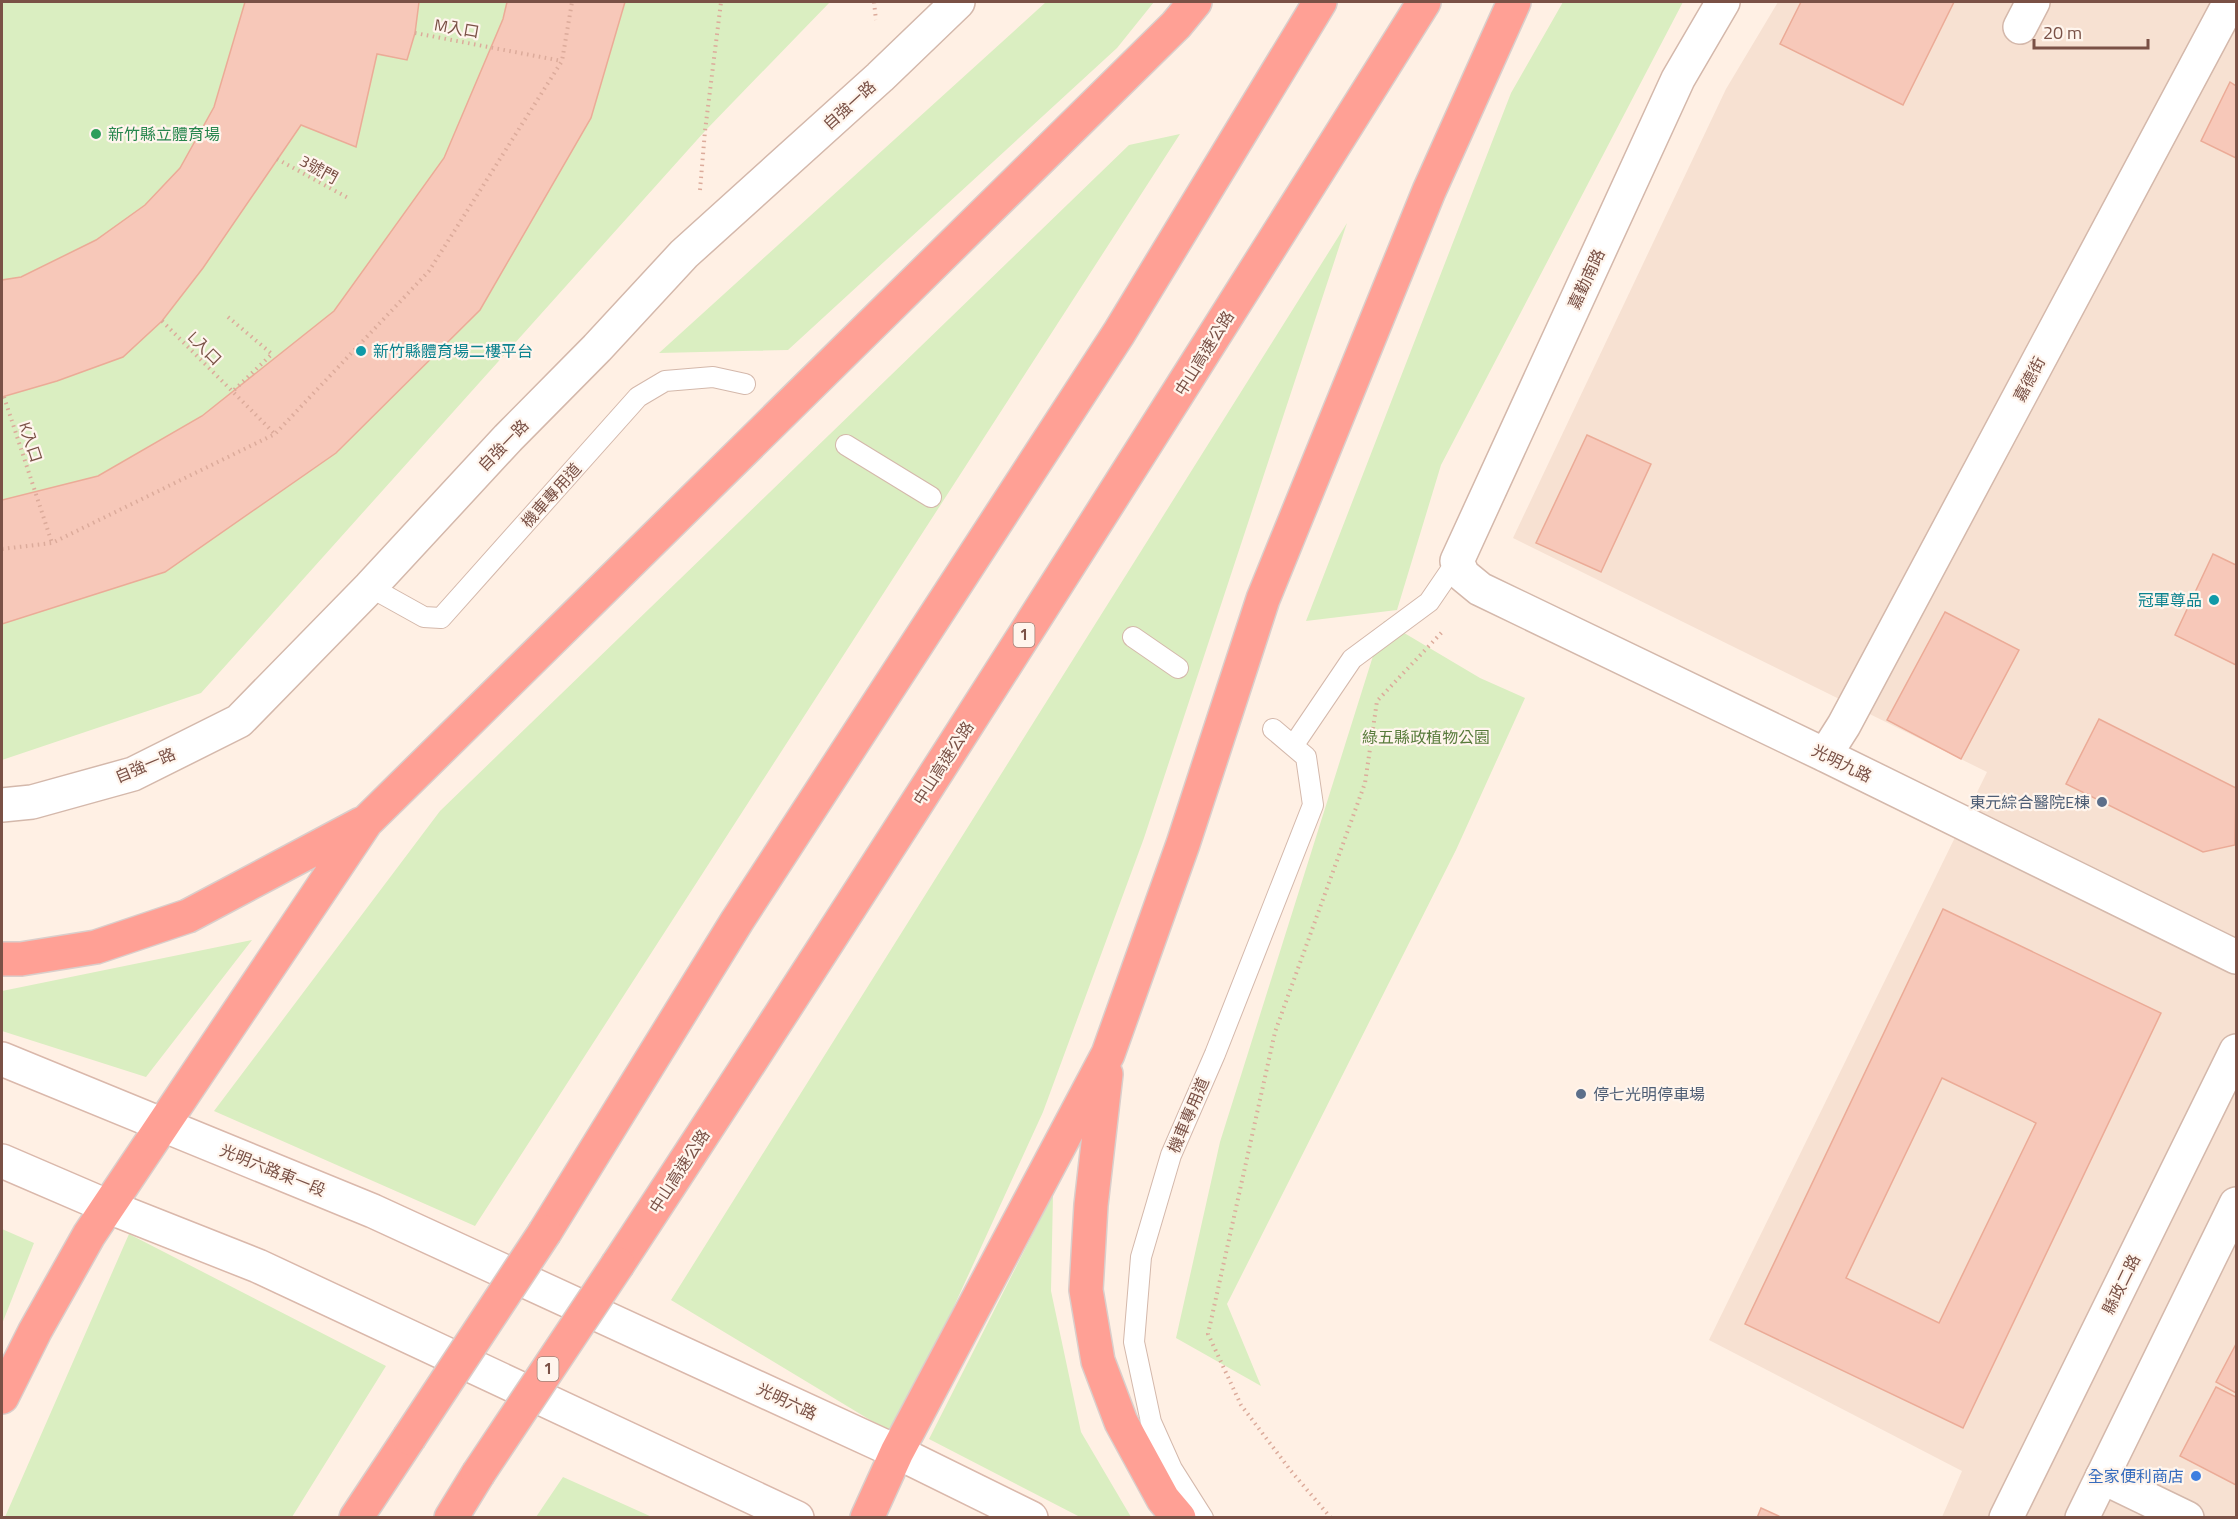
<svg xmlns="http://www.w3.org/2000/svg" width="2238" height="1519" viewBox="0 0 2238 1519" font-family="'Titillium Web','Noto Sans TC',sans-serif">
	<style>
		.residential { fill: #f7e1d2 }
		.green { fill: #daeec1 }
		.building { fill: #f7c8b9; stroke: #ebab97; stroke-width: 1.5; fill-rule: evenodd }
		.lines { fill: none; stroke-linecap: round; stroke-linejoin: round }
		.service-casing { stroke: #d4b8ab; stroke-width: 22 }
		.minor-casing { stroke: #d4b8ab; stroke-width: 36 }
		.tertiary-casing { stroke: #d4b8ab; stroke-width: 36 }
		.secondary-casing { stroke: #dab8ab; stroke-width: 36 }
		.motorway-casing { stroke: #dacecb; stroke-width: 36 }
		.path { stroke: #dcab9b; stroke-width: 4; stroke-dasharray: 1.5 4.5; stroke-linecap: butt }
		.service { stroke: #fff; stroke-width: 20 }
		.minor { stroke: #fff; stroke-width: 33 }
		.tertiary { stroke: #fff; stroke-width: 33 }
		.secondary { stroke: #fff; stroke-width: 33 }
		.motorway { stroke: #ffa095; stroke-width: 33 }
		.motorway-bridge-casing { stroke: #dacecb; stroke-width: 36; stroke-linecap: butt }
		.motorway-bridge { stroke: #ffa095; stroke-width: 33 }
		.leisure-dot { fill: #2e9e5b; stroke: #fff5ed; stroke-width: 2 }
		.culture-dot { fill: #0f9aa8; stroke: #fff5ed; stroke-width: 2 }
		.service-dot { fill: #5c6f8a; stroke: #fff5ed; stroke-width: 2 }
		.shop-dot { fill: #3f7fe0; stroke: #fff5ed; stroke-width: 2 }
		.labels { text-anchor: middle; stroke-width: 4.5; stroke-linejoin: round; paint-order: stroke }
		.shield { fill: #fff5ed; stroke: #a28278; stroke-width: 1.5 }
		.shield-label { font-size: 15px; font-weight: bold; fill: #7a5146 }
		.street-label { font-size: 16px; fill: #7a5146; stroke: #fff5ed }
		.leisure-label { font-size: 16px; fill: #27864d; stroke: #fff5ed; text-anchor: start }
		.culture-label { font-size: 16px; fill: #0d838f; stroke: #fff5ed; text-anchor: start }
		.park-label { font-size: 16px; fill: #587b3b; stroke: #fff5ed }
		.service-label { font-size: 16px; fill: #4e5e75; stroke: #fff5ed; text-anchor: end }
		.shop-label { font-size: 16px; fill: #366cbe; stroke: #fff5ed; text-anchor: end }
	</style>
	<rect width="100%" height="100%" fill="#fff0e4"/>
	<path class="residential" d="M1778 2H2236V1517H1942L1962 1471 1709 1340 1987 772 1513 538 1726 89Z"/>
	<path class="green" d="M2 2H830L705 131 201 693 2 760Z
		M1046 2H1154L1117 48 788 350 659 353Z
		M1563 2H1683L1441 465 1397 610 1306 621 1511 93Z
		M1180 134 475 1226 214 1111 440 811 1129 145Z
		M1347 223 1144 838 1043 1112 895 1435 671 1300Z
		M1384 621 1480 678 1525 698 1456 850 1227 1304 1261 1386 1176 1338 1220 1142Z
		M252 940 146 1077 2 1031V991Z
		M1053 1194 1051 1291 1081 1432 1131 1517H1080L929 1439Z
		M2 1229 34 1243 2 1324Z
		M129 1234 386 1366 292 1517H5Z
		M563 1477 652 1517H653H536Z"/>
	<path class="building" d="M245 2H419L415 33 407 60 377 54 356 147 301 125 203 268 162 321 123 357 57 381 2 397V280L21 277 96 240 145 205 180 168 214 107Z
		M507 2H625L591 118 480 310 336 453 165 572 2 624V500L98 476 202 416 334 311 444 158 503 19Z
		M1801 2H1954L1903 105 1780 44Z
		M2230 82 2236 86V158L2201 141Z
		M1587 435 1651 464 1601 572 1536 543Z
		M2213 554 2236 565V665L2175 635Z
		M1945 612 2019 650 1961 759 1887 720Z
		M2099 719 2236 788 2235 845 2203 852 2066 784Z
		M1943 909 2161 1013 1963 1428 1745 1324ZM1942 1078 2036 1123 1939 1323 1846 1278Z
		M2236 1344V1393L2216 1382Z
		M2216 1387 2236 1397V1485L2180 1456Z
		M1761 1508 1783 1518H1757Z"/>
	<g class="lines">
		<g class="service-casing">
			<path id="service" d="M846 445 931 497
				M370 587 424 617 441 618 638 397 665 381 713 377 745 384
				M1133 637 1178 668
				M1293 746 1352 659 1429 602 1457 561
				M1203 1518 1172 1469 1151 1422 1134 1342 1141 1257 1171 1155 1215 1054 1313 805 1306 757 1273 729"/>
		</g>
		<g class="minor-casing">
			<path id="minor" d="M1723 2 1678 79 1457 561 1463 575 1480 589 1825 755 2236 957
				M2020 27 2033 2
				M1825 755 1844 725 2230 2
				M2 805 32 802 133 774 239 721 370 587 508 438 597 348 684 254 880 77 958 2
				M2102 1477 2187 1518"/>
		</g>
		<g class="tertiary-casing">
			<path id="tertiary" d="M2006 1518 2236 1051
				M2082 1518 2236 1204"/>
		</g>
		<g class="secondary-casing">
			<path id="secondary" d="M2 1059 373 1211 897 1452 1031 1518
				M2 1161 109 1207 258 1266 797 1518"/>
		</g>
		<g class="motorway-casing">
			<path id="motorway" d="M2 959H21L96 947 188 916 361 824
				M1106 1074 1091 1205 1086 1290 1098 1361 1121 1422 1163 1499 1179 1518
				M545 1232 737 921 1119 333 1320 2
				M618 1264C892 847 1159 425 1424 2
				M2 1397 35 1331 89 1235 366 822 1176 25 1195 2
				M356 1518 409 1438
				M451 1518 478 1474
				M867 1518 897 1452 1108 1054 1183 844 1263 599 1429 191 1514 2"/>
		</g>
		<path class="path" d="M874 2 876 20
			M415 33 562 61
			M277 159 350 199
			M700 190 705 131 721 2
			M228 317 272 354 232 392
			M162 321 275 434
			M4 397 52 543
			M2 549 52 543 275 434 429 271 562 61 572 2
			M1331 1518 1291 1471 1241 1405 1208 1334 1275 1032 1365 783 1377 701 1444 630"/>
		<use href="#service" class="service"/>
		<use href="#minor" class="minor"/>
		<use href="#tertiary" class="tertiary"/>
		<use href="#secondary" class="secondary"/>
		<use href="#motorway" class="motorway"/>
		<g class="motorway-bridge-casing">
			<path id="motorway-bridge" d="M409 1438 545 1232
				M478 1474 618 1264"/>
		</g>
		<use href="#motorway-bridge" class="motorway-bridge"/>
	</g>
	<circle class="leisure-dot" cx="96" cy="134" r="6"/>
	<g class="culture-dot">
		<circle cx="361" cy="351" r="6"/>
		<circle cx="2214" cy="600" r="6"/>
	</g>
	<g class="service-dot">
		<circle cx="2102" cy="802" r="6"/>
		<circle cx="1581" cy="1094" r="6"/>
	</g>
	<circle class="shop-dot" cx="2196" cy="1476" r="6"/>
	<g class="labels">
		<g class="shield">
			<rect x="1013.5" y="623" width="21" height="24" rx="4.5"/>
			<rect x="537.5" y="1357" width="21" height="24" rx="4.5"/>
		</g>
		<g class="shield-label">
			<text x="1024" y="640">1</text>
			<text x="548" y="1374">1</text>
		</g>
		<g class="street-label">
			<text transform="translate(457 28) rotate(10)" y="6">M入口</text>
			<text transform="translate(849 105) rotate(-42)" y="6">自強一路</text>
			<text transform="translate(319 169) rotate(29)" y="6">3號門</text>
			<text transform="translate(1586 279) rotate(-65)" y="6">嘉勤南路</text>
			<text transform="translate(205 348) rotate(45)" y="6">L入口</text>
			<text transform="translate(1204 353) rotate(-58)" y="6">中山高速公路</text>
			<text transform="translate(2029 379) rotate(-62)" y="6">嘉德街</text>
			<text transform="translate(31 442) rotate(72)" y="6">K入口</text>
			<text transform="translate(503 445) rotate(-46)" y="6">自強一路</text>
			<text transform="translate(551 495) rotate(-48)" y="6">機車專用道</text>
			<text transform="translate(943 763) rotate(-57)" y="6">中山高速公路</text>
			<text transform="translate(1842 763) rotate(26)" y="6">光明九路</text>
			<text transform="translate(145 765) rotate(-23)" y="6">自強一路</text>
			<text transform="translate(1188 1115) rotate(-67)" y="6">機車專用道</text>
			<text transform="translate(273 1170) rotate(22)" y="6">光明六路東一段</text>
			<text transform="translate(679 1171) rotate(-57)" y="6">中山高速公路</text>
			<text transform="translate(2121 1284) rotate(-64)" y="6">縣政二路</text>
			<text transform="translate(787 1401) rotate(25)" y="6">光明六路</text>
		</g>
		<g class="leisure-label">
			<text x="108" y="140">新竹縣立體育場</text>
		</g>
		<g class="culture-label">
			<text x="373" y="357">新竹縣體育場二樓平台</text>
			<text x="2202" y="606" text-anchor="end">冠軍尊品</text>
		</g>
		<g class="park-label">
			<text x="1426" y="743">綠五縣政植物公園</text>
		</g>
		<g class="service-label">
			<text x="2090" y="808">東元綜合醫院E棟</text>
			<text x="1593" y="1100" text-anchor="start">停七光明停車場</text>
		</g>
		<g class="shop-label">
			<text x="2184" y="1482">全家便利商店</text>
		</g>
	</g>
	<rect width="2238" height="1519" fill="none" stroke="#7a5146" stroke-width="6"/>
	<path d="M2034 39v9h114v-9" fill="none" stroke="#7a5146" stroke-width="3"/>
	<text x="2043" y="39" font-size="18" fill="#7a5146" stroke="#fff5ed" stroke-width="4.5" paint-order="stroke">20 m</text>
</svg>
